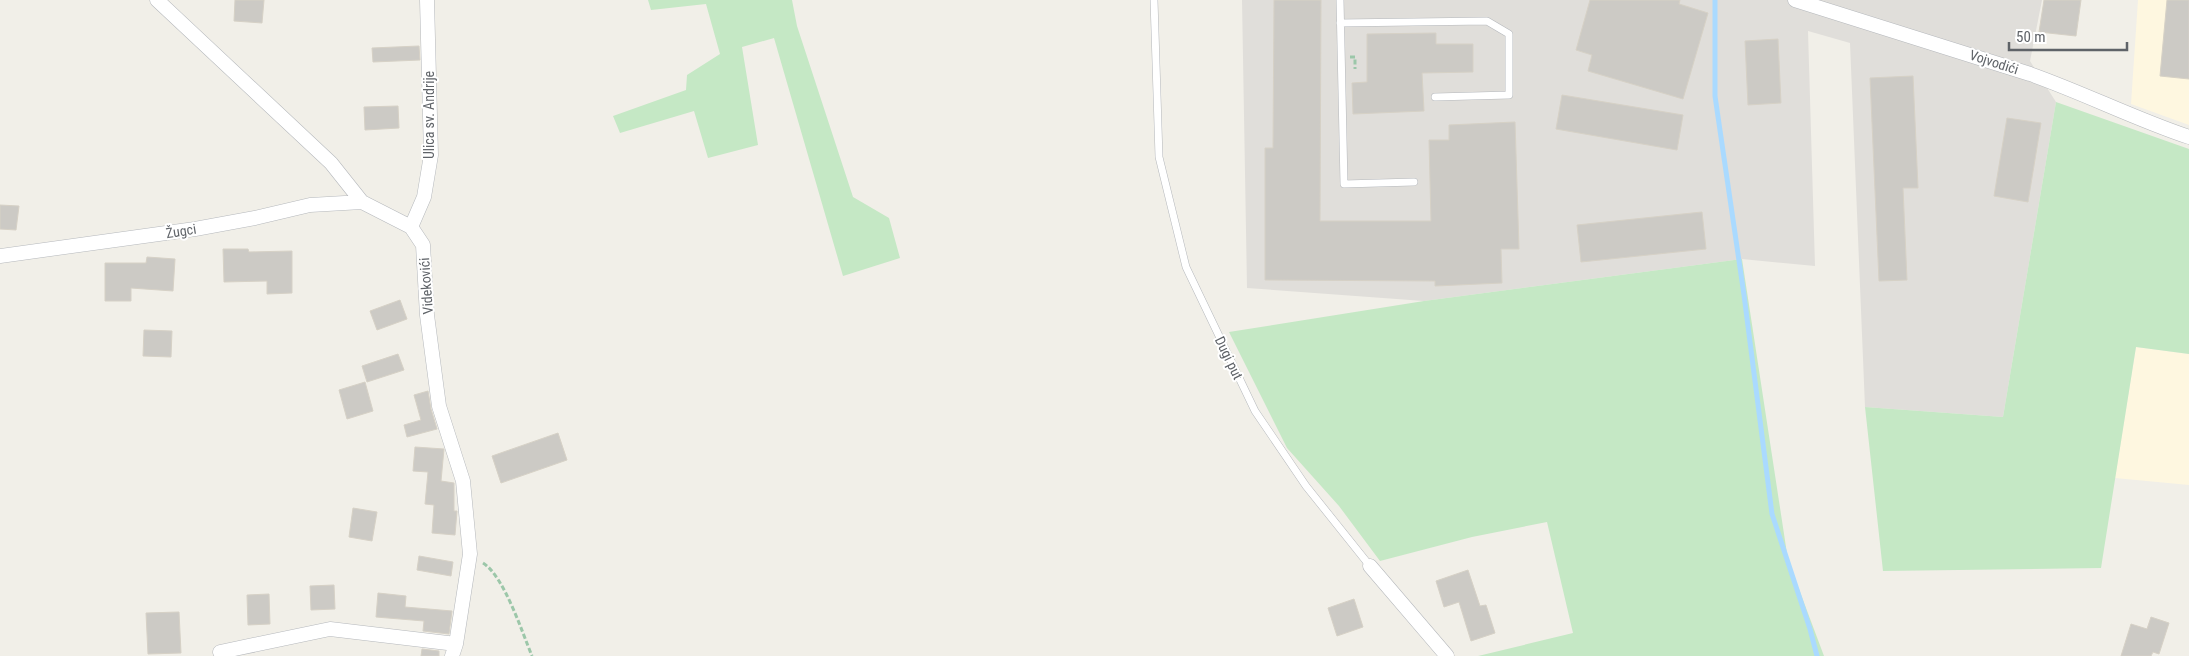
<svg xmlns="http://www.w3.org/2000/svg" width="2189" height="656" viewBox="0 0 2189 656" font-family="'Roboto Condensed',sans-serif">
	<style>
		.commercial { fill: #fef7e0 }
		.industrial { fill: #e0deda }
		.green { fill: #c5e8c5 }
		.lines { fill: none; stroke-linecap: round; stroke-linejoin: round }
		.stream { stroke: #aadaff; stroke-width: 5 }
		.building { fill: #cccac5; stroke: #d6d1c6 }
		.lane-casing { stroke: #b5b8bc; stroke-width: 8 }
		.street-casing { stroke: #b5b8bc; stroke-width: 15 }
		.path { stroke: #9cc7a9; stroke-width: 3; stroke-dasharray: 5 2.5; stroke-linecap: butt }
		.lane { stroke: #fff; stroke-width: 7 }
		.street { stroke: #fff; stroke-width: 14 }
		.labels { text-anchor: middle; stroke-width: 4; stroke-linejoin: round; paint-order: stroke }
		.street-label { font-size: 14px; fill: #5f6368; stroke: #fff }
	</style>
	<rect width="100%" height="100%" fill="#f1efe8"/>
	<path class="commercial" d="M2138 0H2189V125L2131 104Z
		M2136 347 2189 354V485L2115 478Z"/>
	<path class="industrial" d="M1242 0H2042L2030 61 2056 102 2003 417 1865 407 1850 43 1808 31 1815 266 1742 259 1424 301 1247 288Z"/>
	<path class="green" d="M648 0H792L797 26 853 197 889 218 900 258 843 276 774 38 742 47 758 145 708 158 694 111 620 133 613 116 686 90 687 75 720 54 706 4 651 10Z
		M2056 102 2189 149V354L2136 347 2101 568 1883 571 1865 407 2003 417Z
		M1742 259 1788 560 1824 656H1478L1573 633 1547 522 1472 537 1380 561 1339 506 1287 448 1229 332 1424 301Z"/>
	<g class="lines">
		<path class="stream" d="M1715 0V96L1744 295 1772 514 1810 629 1817 656"/>
	</g>
	<path class="building" d="M235 0H264L262 23 234 21Z
		M1274 0H1321L1320 221H1431L1429 140H1449V125L1515 122 1519 249H1501L1502 283 1435 286V281L1265 280V148H1273Z
		M1590 0H1680L1679 4 1708 13 1683 99 1588 71 1592 55 1576 50Z
		M2044 0H2081L2076 36 2039 32Z
		M2167 0H2189V79L2160 76Z
		M1436 33V44H1473V72L1422 73 1424 111 1353 114 1352 83 1367 82V34Z
		M1778 39 1781 103 1748 105 1745 41Z
		M419 46 420 60 373 62 372 48Z
		M1913 76 1918 188H1903L1907 280 1879 281 1870 78Z
		M1562 95 1683 115 1677 150 1556 129Z
		M398 106 399 128 365 130 364 107Z
		M2007 118 2041 123 2028 202 1994 196Z
		M0 205 19 206 16 230 0 229Z
		M1702 212 1706 249 1581 262 1577 225Z
		M223 249H248L249 252 292 251V293L267 294V281L224 282Z
		M147 257 175 259 173 291 131 288V301H105V263H146Z
		M400 300 407 319 377 330 370 311Z
		M144 330 172 331 171 357 143 356Z
		M398 354 404 370 367 382 362 366Z
		M365 382 373 411 347 419 339 390Z
		M428 391 431 409 437 429 407 437 404 425 421 420 414 395Z
		M558 433 567 460 501 483 492 456Z
		M415 447 444 449 441 481 454 483V511H457L455 535 432 533 434 505 425 504 428 472 413 471Z
		M353 508 377 512 372 541 349 537Z
		M419 556 453 562 451 576 417 570Z
		M1468 570 1480 606 1486 605 1495 633 1471 641 1459 602 1444 607 1436 581Z
		M334 585 335 609 311 610 310 586Z
		M378 593 406 596 405 607 452 611 449 634 423 631 424 621 376 617Z
		M269 594 270 624 248 625 247 595Z
		M1354 599 1363 627 1337 636 1328 608Z
		M179 612 181 653 148 654 146 613Z
		M2151 617 2169 623 2159 654 2153 652 2151 656H2121L2131 624 2147 629Z
		M422 649 439 651V656H421Z"/>
	<g class="lines">
		<g class="lane-casing">
			<path id="lane" d="M1154 0 1159 157 1186 267 1255 411 1306 486 1370 566
				M1340 0 1344 184 1414 182
				M1340 23 1487 21 1509 34V95L1435 97"/>
		</g>
		<g class="street-casing">
			<path id="street" d="M157 0 331 163 362 202 411 227 423 245 427 315 439 406 463 481 470 554 456 644 452 656
				M1795 0 2030 74C2084 93 2135 119 2189 137
				M411 227 424 197 431 155 427 0
				M0 256 195 229 255 218 310 205 362 202
				M1370 566 1447 656
				M220 652 330 629 456 644"/>
		</g>
		<path class="path" d="M1350 57H1355V69
			M483 563C504 576 522 632 532 656"/>
		<use href="#lane" class="lane"/>
		<use href="#street" class="street"/>
	</g>
	<g class="labels">
		<g class="street-label">
			<text transform="translate(1994 62) rotate(18)" y="5">Vojvodići</text>
			<text transform="translate(429 115) rotate(-90)" y="5">Ulica sv. Andrije</text>
			<text transform="translate(181 231) rotate(-9)" y="5">Žugci</text>
			<text transform="translate(426 286) rotate(-94)" y="5">Videkovići</text>
			<text transform="translate(1229 358) rotate(64)" y="5">Dugi put</text>
		</g>
	</g>
	<path d="M2009 42v8h118v-8" fill="none" stroke="#5f6368" stroke-width="2.5"/>
	<text x="2016" y="42" font-size="15" fill="#5f6368" stroke="#ffffff" stroke-width="4" paint-order="stroke">50 m</text>
</svg>
